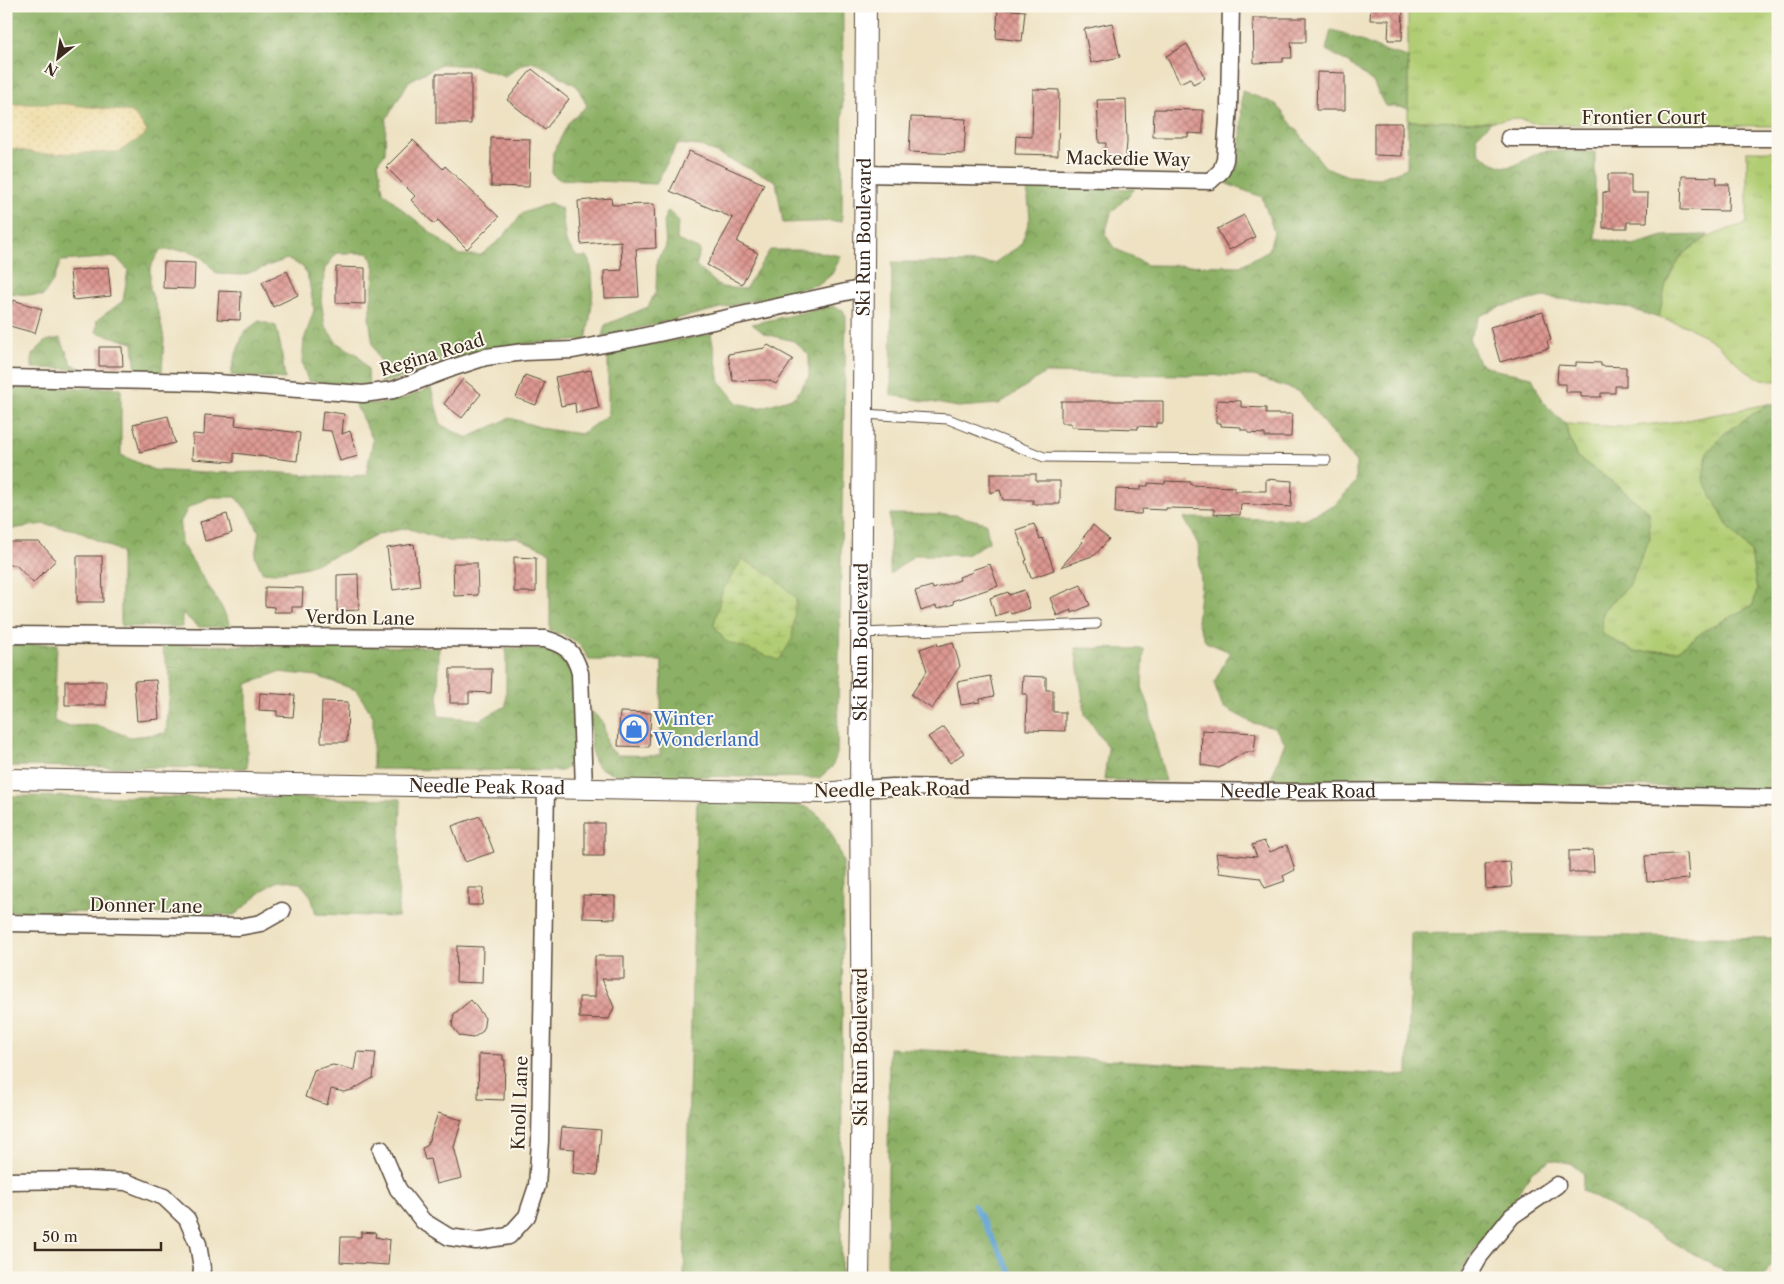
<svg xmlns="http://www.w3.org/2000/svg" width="1784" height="1284" viewBox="0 0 1784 1284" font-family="'Libre Caslon Text',serif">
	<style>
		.grass { fill: url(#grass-tufts); stroke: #767c48 }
		.forest { fill: url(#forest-crowns); stroke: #646d42; fill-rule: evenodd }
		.wetland { fill: url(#wetland-marsh); stroke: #767c48 }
		.sand { fill: url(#sand-dots); stroke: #94825e }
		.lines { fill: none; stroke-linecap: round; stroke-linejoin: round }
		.stream { stroke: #5ca0d1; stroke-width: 5 }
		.building { fill: url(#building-cross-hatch) }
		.service-casing { stroke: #564637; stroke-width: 11 }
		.minor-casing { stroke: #564637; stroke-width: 19 }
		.tertiary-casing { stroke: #564637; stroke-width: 22 }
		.service { stroke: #fff; stroke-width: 9 }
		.minor { stroke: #fff; stroke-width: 16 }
		.tertiary { stroke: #fff; stroke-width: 20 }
		.labels { text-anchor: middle; stroke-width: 4; stroke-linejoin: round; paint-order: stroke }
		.street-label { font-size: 18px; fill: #3b2a1e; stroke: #fbf7ec }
		.shop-label { font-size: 18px; fill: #366cbe; stroke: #fbf7ec; text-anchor: start }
	</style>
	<defs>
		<pattern id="grass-tufts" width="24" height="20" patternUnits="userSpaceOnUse" patternTransform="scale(1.25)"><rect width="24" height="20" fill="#b1cd73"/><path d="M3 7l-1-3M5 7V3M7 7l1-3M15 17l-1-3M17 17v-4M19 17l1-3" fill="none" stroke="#99b063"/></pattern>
		<pattern id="forest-crowns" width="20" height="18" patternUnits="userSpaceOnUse" patternTransform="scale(1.25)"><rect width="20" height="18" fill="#8cb065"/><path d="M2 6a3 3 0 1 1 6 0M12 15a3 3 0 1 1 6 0" fill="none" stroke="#748f53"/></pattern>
		<pattern id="wetland-marsh" width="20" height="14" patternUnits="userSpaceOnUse" patternTransform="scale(1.25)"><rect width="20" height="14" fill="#b1cd73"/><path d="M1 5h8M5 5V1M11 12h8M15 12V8" fill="none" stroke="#99b063"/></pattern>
		<pattern id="sand-dots" width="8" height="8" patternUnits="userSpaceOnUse" patternTransform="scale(1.25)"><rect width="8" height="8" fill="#eeda9e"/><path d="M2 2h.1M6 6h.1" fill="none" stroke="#cdbb88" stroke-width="1.8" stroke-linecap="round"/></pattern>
		<pattern id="building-cross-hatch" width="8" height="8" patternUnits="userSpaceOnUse" patternTransform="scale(1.25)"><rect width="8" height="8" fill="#dd9791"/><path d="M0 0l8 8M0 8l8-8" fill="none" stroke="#b47b76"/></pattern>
	</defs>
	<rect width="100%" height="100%" fill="#fbf7ec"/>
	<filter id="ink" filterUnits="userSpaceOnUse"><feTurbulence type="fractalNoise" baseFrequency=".02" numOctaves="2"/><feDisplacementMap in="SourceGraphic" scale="10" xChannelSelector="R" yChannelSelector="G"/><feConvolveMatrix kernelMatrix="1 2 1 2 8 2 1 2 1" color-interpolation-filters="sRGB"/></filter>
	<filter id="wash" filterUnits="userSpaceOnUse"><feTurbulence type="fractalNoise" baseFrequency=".0096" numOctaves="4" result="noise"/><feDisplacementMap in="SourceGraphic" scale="20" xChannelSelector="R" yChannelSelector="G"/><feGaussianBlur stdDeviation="1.12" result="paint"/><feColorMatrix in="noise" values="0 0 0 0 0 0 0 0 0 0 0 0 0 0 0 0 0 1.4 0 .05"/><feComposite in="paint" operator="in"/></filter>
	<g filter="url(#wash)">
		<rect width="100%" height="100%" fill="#eee2c3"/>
		<path class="grass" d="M1412 6H1778V126L1539 124 1514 118 1491 122 1408 121V13Z
			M1747 151H1778V336C1773 344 1778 369 1778 381L1762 380 1746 371 1716 343 1687 326 1659 318C1661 307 1662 294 1666 283 1680 244 1711 235 1747 223Z
			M1768 404 1726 432 1727 525 1751 552 1757 591 1753 605 1704 631 1678 650 1635 652 1601 634 1603 610 1629 586 1649 512 1618 486 1576 456 1565 424 1624 427 1682 421Z"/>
		<path class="forest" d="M6 6H843L842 221 783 223 776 181 701 146 677 144 656 184 559 179 552 174 553 153 569 122 587 106 577 86 535 62 522 64 505 77 474 66 441 64 409 81 386 120 385 153 378 162 383 191 402 209 459 255H481L501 239 523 213 550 203 561 208 566 242 577 257H588C597 280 591 316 586 340L522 344 476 352 391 381 380 383V361L373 345 369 318 375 268 369 253H337L325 268 321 300 325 326 337 343 358 355 368 370 369 385 308 381 302 363 304 340 314 310 309 281 303 267 287 259 243 275 217 274C194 248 195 250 160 250L150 268V289L159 315 164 338 162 372 136 371 133 343 96 332 97 320 123 301 128 270 116 257 61 261 52 283 43 296 6 293V147L41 154 65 104H6Z
			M1331 30 1343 33 1382 50 1408 57V108L1385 106 1373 82 1349 63 1326 50Z
			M1242 91 1276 104 1325 167 1348 176 1380 178 1407 168 1408 121 1491 122 1476 137 1479 153C1487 159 1496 166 1506 167 1517 168 1532 153 1545 151 1561 150 1579 152 1595 152V238L1633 245 1664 236 1709 235 1681 256 1666 283 1659 318 1625 307 1544 297 1499 307 1480 316 1469 338 1479 363 1496 370 1532 377 1542 401 1565 424 1576 456 1618 486 1649 512 1650 538 1629 586 1603 610 1602 634 1635 652 1678 650 1704 631 1753 605 1757 591 1751 552 1727 525 1703 479 1707 453 1726 432 1768 404H1778V790L1673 787 1270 782 1285 742 1275 728 1253 723 1223 707 1214 683 1230 652 1206 642 1197 622 1201 583 1198 544 1184 518 1303 519 1334 506 1356 482V462L1336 439 1300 392 1254 376 1045 373 999 404 958 407 891 395 892 262 994 263 1021 245 1030 218 1027 186 1135 189 1111 213 1105 234 1114 248 1147 265 1240 266 1269 250 1274 232 1262 197 1227 184 1237 168 1241 145Z
			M668 211 678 220 677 240 700 250 696 266 721 287 745 289 770 250H805L841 256 832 274 820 284 602 337 605 325 648 307 656 291 657 259 666 247 664 219Z
			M832 306 843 310 846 317 837 754 832 767 819 778 622 775C614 773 603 772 597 765 588 756 591 723 590 710L603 722 608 748 618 755 660 756 662 661 589 660C578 639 572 638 550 631V552L516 537 481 541H448L407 528 379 534 351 549 307 567 275 573 262 572 255 556 259 532 250 514 236 497H210L188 508 180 523 181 543 221 606 231 627H198L182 613V627L121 626V552L76 530 43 524 6 530V388H121V455L154 470 203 473 269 472 336 477 366 475 373 440 354 402 379 404 406 398 431 388 441 425 467 438 510 418 546 429 581 434 608 415V352L711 334 720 382 737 403 759 408 795 397 809 376V355L794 341 765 334 752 324ZM743 559 725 641 714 625 722 592Z
			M259 321 276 326 281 348 285 379 231 375 233 363 244 332Z
			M60 338 72 364 83 369 32 368V355L46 341Z
			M890 514 955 515 986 523 989 542 966 555H915L890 574Z
			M6 644H57L54 721 67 726 97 725 130 737 166 733 171 679 161 645 439 647 438 716 480 720 506 706V648L543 649 557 653 566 662 573 679 575 752 571 764 562 771 373 769V716L356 690 317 676 279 672 247 684V768L6 766V724L8 719Z
			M1075 648 1144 649 1142 687 1149 706 1154 737 1166 781 1104 780 1108 748 1085 714Z
			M6 796 401 799 398 917 316 914 311 896 300 883C294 883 285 880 279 881 268 883 245 908 234 915L6 911Z
			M697 801C721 801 794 798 812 810 829 822 836 843 843 862L841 1278H684Z
			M1411 933 1778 938V1250L1764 1278H1736L1582 1190 1584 1174 1570 1163 1551 1160 1532 1171 1518 1195 1507 1207 1475 1248 1458 1278H887L889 1048 1408 1076Z"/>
		<path class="wetland" d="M742 559 774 577 796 598 792 639 779 660 725 641 714 625 722 592Z"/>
		<path class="sand" d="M6 104H65L132 112 147 131 144 136 118 152 41 154 6 147Z"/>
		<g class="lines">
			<path class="stream" d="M974 1205 1014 1278"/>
		</g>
		<g id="blocks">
			<path class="building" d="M1371 6H1403L1402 40H1388L1389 20H1370Z
				M998 9 1025 11 1022 41 996 38Z
				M1253 18H1306V42H1291L1292 58H1283V62L1254 63Z
				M1112 23 1120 57 1091 63 1084 29Z
				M1187 44 1205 78 1193 84 1190 78 1180 83 1166 56Z
				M532 69 569 99 545 130 507 100Z
				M1317 72 1345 73V110H1316Z
				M436 74H471V124H436Z
				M1033 89 1059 90 1058 155 1015 154 1016 136 1032 137Z
				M1126 99 1127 142 1125 165 1105 164 1106 143H1099L1097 100Z
				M1154 109 1203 110V134L1188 133V137H1153Z
				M911 117 966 119 964 154 909 152Z
				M1374 123H1402V156L1374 155Z
				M491 138 530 139 529 187 491 186Z
				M413 140 443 169 445 166 499 217 467 249 438 220 434 224 411 200 415 196 386 167Z
				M689 151 764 184 737 242 758 253 742 284 707 265 733 218 670 191Z
				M1608 174H1631V193H1648L1647 222H1627V228H1603V192L1608 193Z
				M1682 176 1717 177 1716 184H1729L1728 211 1681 210Z
				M611 198 612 205 654 204 656 248 636 249 639 297 605 298 604 271 622 270 621 241 581 244 578 201Z
				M1244 215 1255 237 1229 250 1217 229Z
				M164 262 195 263 194 289 163 288Z
				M108 267 111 296 73 300 70 271Z
				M336 267 365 268V304L336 303Z
				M287 271 298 295 273 307 262 282Z
				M219 291 241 292 240 320 217 319Z
				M13 300 42 309 35 333 6 325Z
				M1543 312 1551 340 1547 341 1549 348 1500 362 1490 327Z
				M768 345 793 359 776 384 768 380 733 381 728 354 765 348Z
				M99 347H122L123 366H99Z
				M1576 362 1601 363V366L1626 367V386H1615V393H1601V397H1581V392H1566V384H1557L1558 365 1576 366Z
				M591 370 599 408 576 413 575 403 561 406 555 377Z
				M525 375 545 382 536 405 516 398Z
				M463 379 481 394 462 418 444 404Z
				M1217 400 1241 401V407L1266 408V414H1292L1291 437H1265V434L1248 433V430H1241V427L1221 426V423H1216Z
				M1061 401H1163V423H1156V427L1138 426V429L1071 427V423H1061Z
				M323 411 344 414 342 434 350 431 358 456 340 461 331 431 321 430Z
				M205 415 236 417 235 425 300 433 297 461 234 453V462L192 459 193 434 204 435Z
				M168 416 175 443 140 452 133 424Z
				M990 474H1036V481H1060V504H1033V500H1003L1000 490 990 493Z
				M1266 479 1292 481 1291 507 1241 504 1240 515 1214 514V509L1166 508V510L1142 509 1141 514 1115 513 1116 489 1141 490V486H1148V483L1165 484V481L1191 482V485L1234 487V491H1266Z
				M227 514 232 533 205 541 200 522Z
				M1034 524 1040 539 1043 538 1054 570 1031 578 1025 561 1027 560 1016 530Z
				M1093 525 1109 539 1095 555 1061 567 1083 542 1081 540Z
				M6 542H39L56 560 33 583 16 565H6Z
				M414 544 420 586 393 590 387 548Z
				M77 556H102L103 602H77Z
				M514 557 536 558V592H514Z
				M453 563H477L478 595 454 596Z
				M990 564 998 586 953 601 954 604 937 609 936 606 921 611 915 591 932 586 933 589 960 580 959 577 973 572 972 570Z
				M358 574 359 610 337 611V575Z
				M1081 585 1090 605 1072 613 1071 610 1057 616 1050 598Z
				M265 587 303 588 302 607H292V612H274V607L265 606Z
				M1024 590 1030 608 1011 614 1010 611 995 616 990 598 1008 592 1009 595Z
				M953 642 960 666 932 709 911 695 927 671 920 649 937 643 938 646Z
				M450 669H492L491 693 469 692V703H450Z
				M990 676 994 696 980 699V702L961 705 957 682Z
				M1023 676 1046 677V690H1053V712H1065V731L1026 730 1027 694H1022Z
				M156 680 159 719 137 721 134 681Z
				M65 681H106V705H65Z
				M260 693 295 695 293 717 277 716V711L259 710Z
				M322 701 348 702 347 742H321Z
				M620 712 651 713 649 747 618 746Z
				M944 727 964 753 950 763 942 752 940 753 928 737Z
				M1202 730 1256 733 1254 752H1245L1219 768 1201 765Z
				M480 816 494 852 465 862 452 826Z
				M585 823H604V856H585Z
				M1264 841 1270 852 1287 845 1295 870 1283 876 1285 881 1265 888 1260 878 1219 873 1216 853 1257 857 1252 845Z
				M1593 850 1594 872H1569V851Z
				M1687 853 1689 879 1647 882 1645 856Z
				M1510 862 1512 887 1486 889 1485 864Z
				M468 888H483L482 905H468Z
				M583 895 615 896V919L583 918Z
				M457 946 483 947 482 983 456 982Z
				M595 956H624V979H602L614 1007 609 1019 579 1018V997H595Z
				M471 1000 485 1018 483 1031 473 1038 460 1036 452 1026 454 1014Z
				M357 1052 376 1053 373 1078 352 1090 344 1092 331 1089 327 1105 305 1097 314 1070 333 1065 354 1070Z
				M479 1054 503 1055V1060H505L504 1100 478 1099Z
				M438 1113 462 1120 454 1147 462 1178 436 1184 430 1159 425 1160 422 1148 427 1146Z
				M562 1127 601 1130 597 1175 573 1173 575 1149 560 1148Z
				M361 1232 376 1233 375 1237 390 1240 388 1265 340 1262 341 1237H361Z"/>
		</g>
	</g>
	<g filter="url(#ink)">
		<use href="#blocks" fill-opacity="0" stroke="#564637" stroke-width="1"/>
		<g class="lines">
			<g class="service-casing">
				<path id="service" d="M863 414 948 419 1044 457 1326 460
					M861 633 1096 624"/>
			</g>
			<g class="minor-casing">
				<g id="minor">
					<path d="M1509 138H1778"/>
					<path d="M864 174 1210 181 1221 171 1225 160 1229 106 1231 6"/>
					<path d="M6 378 204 382 363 394 393 390 452 368 486 357 524 352 573 350 636 338 864 288"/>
					<path d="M6 635 545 639C566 645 574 651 580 673L584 789"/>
					<path id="s1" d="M860 789 893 787 1287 792 1423 791 1778 798"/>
					<path d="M6 923 239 927 261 923 282 911"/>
					<path d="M381 1149 398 1189 423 1221 449 1237 476 1241 509 1236 527 1216 537 1186 540 1141 546 788"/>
					<path d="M6 1181 87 1180 126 1182 164 1197 187 1219 198 1244 202 1268 201 1278"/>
					<path d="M1467 1278 1479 1257 1512 1216 1557 1185"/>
				</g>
			</g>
			<g class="tertiary-casing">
				<g id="tertiary">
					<path id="s2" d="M6 779 827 793 860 789"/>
					<path id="s3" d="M859 1278 862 1082 860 789 866 6"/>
				</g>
			</g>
			<use href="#service" class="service"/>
			<use href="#minor" class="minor"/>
			<use href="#tertiary" class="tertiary"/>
		</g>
	</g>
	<defs>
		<g id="shop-ring" transform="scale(1.4375)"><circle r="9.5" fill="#fbf7ec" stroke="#3f7fe0" stroke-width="1.5"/><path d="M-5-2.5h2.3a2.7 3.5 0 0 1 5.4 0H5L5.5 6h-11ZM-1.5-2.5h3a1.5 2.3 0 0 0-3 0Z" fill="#3f7fe0"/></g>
	</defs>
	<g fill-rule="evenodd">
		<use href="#shop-ring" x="634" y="729"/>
	</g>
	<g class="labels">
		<g class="street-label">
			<text x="1644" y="124">Frontier Court</text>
			<text transform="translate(1128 159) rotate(1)" y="6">Mackedie Way</text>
			<text dy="6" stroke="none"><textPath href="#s3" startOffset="1041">Ski Run Boulevard</textPath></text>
			<text transform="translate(432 355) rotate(-17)" y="6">Regina Road</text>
			<text transform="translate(360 618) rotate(1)" y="6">Verdon Lane</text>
			<text dy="6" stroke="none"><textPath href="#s3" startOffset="636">Ski Run Boulevard</textPath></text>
			<text dy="6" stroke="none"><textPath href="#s2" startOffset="481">Needle Peak Road</textPath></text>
			<text transform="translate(892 790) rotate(-1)" y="6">Needle Peak Road</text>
			<text dy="6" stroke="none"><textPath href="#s1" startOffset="438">Needle Peak Road</textPath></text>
			<text transform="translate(146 906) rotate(1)" y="6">Donner Lane</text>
			<text transform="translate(861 1047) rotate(-90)" y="6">Ski Run Boulevard</text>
			<text transform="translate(520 1103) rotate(-88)" y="6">Knoll Lane</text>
		</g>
		<g class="shop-label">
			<text x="653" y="725">Winter<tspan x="653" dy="21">Wonderland</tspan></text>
		</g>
	</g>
	<rect width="1784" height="1284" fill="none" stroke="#fbf7ec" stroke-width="25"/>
	<g transform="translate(58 58) rotate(210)" stroke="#fbf7ec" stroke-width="4" paint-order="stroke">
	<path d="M0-4L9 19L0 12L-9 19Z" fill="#3b2a1e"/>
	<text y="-8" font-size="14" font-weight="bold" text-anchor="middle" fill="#3b2a1e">N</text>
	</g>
	<path d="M35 1242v8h126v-8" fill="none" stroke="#3b2a1e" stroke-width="2.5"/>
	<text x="42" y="1242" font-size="15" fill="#3b2a1e" stroke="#fbf7ec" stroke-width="4" paint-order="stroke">50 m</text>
</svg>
